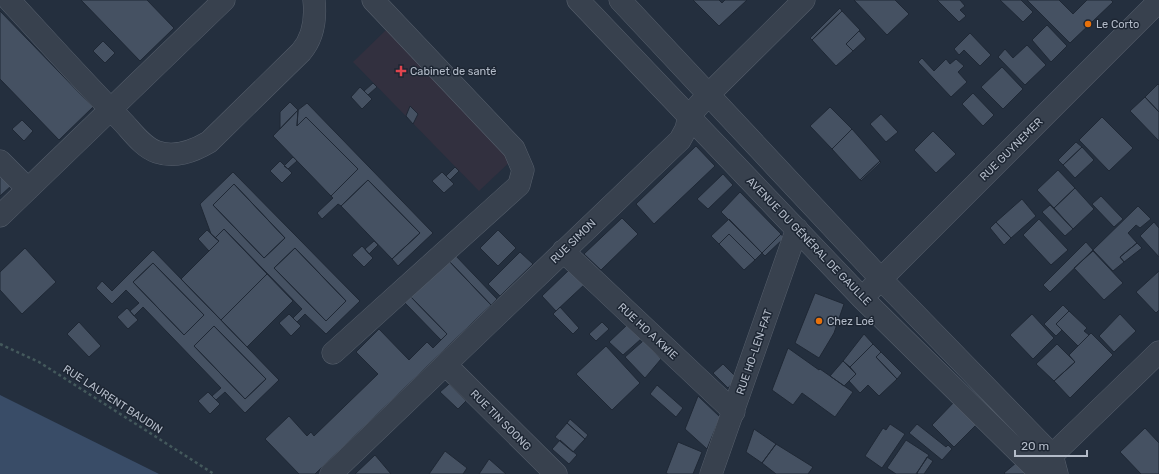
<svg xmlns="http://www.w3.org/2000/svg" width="1159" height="474" viewBox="0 0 1159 474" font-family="Rubik,sans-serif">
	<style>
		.medical { fill: #32303f }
		.water { fill: #394c67 }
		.building { fill: #455162; stroke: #1f2835; fill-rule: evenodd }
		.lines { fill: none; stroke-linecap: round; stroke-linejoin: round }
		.minor-casing { stroke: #565f6c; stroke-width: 23 }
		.path { stroke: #44595c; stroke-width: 2.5; stroke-dasharray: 3 3; stroke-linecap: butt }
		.minor { stroke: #38414e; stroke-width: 22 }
		.food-dot { fill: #e8710a; stroke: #1d2633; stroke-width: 1.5 }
		.health-dot { fill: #e0444e; stroke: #1d2633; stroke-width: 1.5 }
		.labels { text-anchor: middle; stroke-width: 3; stroke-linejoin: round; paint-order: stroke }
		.poi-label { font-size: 11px; fill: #b4bcc9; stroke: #1d2633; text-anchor: start }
		.street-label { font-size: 11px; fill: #b4bcc9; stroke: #1d2633 }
	</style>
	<rect width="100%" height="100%" fill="#242f3e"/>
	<path class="medical" d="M387 29 513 159 479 191 353 62Z"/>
	<path class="water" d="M0 395 159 474H0Z"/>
	<path class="building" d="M81 0H147L174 28 140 61Z
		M693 0H719L722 3 725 0H747L719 26Z
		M854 0H895L909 14 887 35Z
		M937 0H960L965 6 960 10 966 16 959 22Z
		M1000 0H1021L1033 12 1023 22Z
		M1027 0H1059L1073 14 1087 0H1111L1113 2 1070 43Z
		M840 8 842 11 812 40 810 38Z
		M0 11 93 107 59 140 0 79Z
		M842 11 860 30 846 44 853 51 836 66 812 40Z
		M1047 25 1067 46 1051 62 1032 40Z
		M859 31 866 39 853 51 846 44Z
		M970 33 991 55 980 66 964 50 959 55 954 49Z
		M103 41 115 53 105 63 93 51Z
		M1027 45 1046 65 1025 85 998 57 1005 49 1013 58Z
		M922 58 934 71 946 59 950 64 956 59 964 66 958 72 967 82 951 97 918 62Z
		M1002 67 1023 89 1003 109 981 87Z
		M373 83 377 87 368 95 364 91Z
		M1158 84 1159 85V112L1145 97Z
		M360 87 372 99 362 109 351 97Z
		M973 93 994 115 983 126 962 104Z
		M1145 97 1159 112V141L1130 111Z
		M290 102 298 110 280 129V112Z
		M307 103 433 233 398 266 392 259 420 233 368 180 341 206 338 204 322 219 317 213 333 198 331 196 358 169 306 117 297 126 298 110Z
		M410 106 418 114 413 124 406 116Z
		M830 107 852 129 832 149 810 126Z
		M298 110 297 126 306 117 358 169 331 196 273 136Z
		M881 114 898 132 886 142 870 124Z
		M1102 117 1133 148 1109 171 1079 140Z
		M22 120 33 131 24 141 12 129Z
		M852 129 880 161 860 180 832 149Z
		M933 131 956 154 936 173 914 150Z
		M1076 142 1082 147 1063 165 1058 160Z
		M696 146 715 166 654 224 636 204Z
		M1082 147 1094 160 1075 178 1063 165Z
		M293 157 297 161 288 169 284 166Z
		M280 161 292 173 282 183 270 171Z
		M880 161 881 162 861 181 860 180Z
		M455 167 459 171 450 180 446 176Z
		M1058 170 1075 188 1054 208 1037 190Z
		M0 172 12 185 0 196Z
		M233 172 360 301 326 334 305 314 297 322 293 318 302 309 224 229 215 238 211 234 200 204ZM234 184 285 238 264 258 213 205ZM295 248 346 301 326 321 274 268Z
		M442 172 454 184 444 193 432 181Z
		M723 174 733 185 708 209 697 199Z
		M368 180 420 233 392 259 341 206Z
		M234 184 285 238 264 258 213 205Z
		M1075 188 1094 209 1073 229 1054 208Z
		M740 192 781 234 762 253 721 212Z
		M1101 196 1123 219 1114 227 1092 204Z
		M1022 199 1036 216 1011 238 996 222Z
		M1050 205 1073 229 1065 236 1042 212Z
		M1138 206 1151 219 1140 228 1136 225 1128 233 1137 243 1120 257 1124 262 1113 271 1093 250Z
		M622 218 638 234 601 270 584 254Z
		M729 219 762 253 755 260 729 234 719 244 711 236Z
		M1039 219 1068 250 1051 265 1023 235Z
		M996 222 1011 238 1004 245 990 228Z
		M1154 222 1159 228V257L1140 236Z
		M224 229 267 274 221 320 181 279 219 241 215 238Z
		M207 230 219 241 209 251 198 239Z
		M498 230 516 248 498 266 480 248Z
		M729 234 755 260 744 270 719 244Z
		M781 234 784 238 765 256 762 253Z
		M374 241 378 245 369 254 365 249Z
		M1086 242 1093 250 1050 292 1043 285Z
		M1137 243 1142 248 1124 262 1120 257Z
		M362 246 373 258 364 267 352 255Z
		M25 248 56 282 22 314 0 290V272Z
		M295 248 346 301 326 321 274 268Z
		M153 250 279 380 245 413 225 392 216 400 212 396 221 388 143 307 134 316 130 311 139 303 126 290 112 304 96 288 102 281 112 291ZM153 263 204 315 184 335 133 282ZM214 326 266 379 245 399 194 346Z
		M1093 251 1123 283 1104 300 1074 268Z
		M520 252 533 264 500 296 488 284Z
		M455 255 497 299 491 305 449 261Z
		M449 261 491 305 315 474H299L265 439 289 416 307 436 311 432 314 436 378 374 356 352 379 329 409 360 427 342 433 348 447 334 411 297Z
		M153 263 204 315 184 335 133 282Z
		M570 269 585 284 556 311 542 296Z
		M1159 271V310L1156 313 1136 292Z
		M267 274 293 301 247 347 221 320Z
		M815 293 844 304 834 333 819 358 795 343Z
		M411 297 447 334 441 340 405 303Z
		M1063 305 1069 311 1056 324 1062 330 1056 336 1044 324Z
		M560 307 579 328 573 334 553 314Z
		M127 308 138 320 128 329 117 317Z
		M1069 311 1087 328 1084 331 1089 335 1078 346 1056 324Z
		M289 314 301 326 291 336 279 323Z
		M1032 314 1054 338 1033 359 1010 335Z
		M1120 314 1136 331 1114 352 1099 336Z
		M79 322 101 346 89 357 67 334Z
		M602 322 609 329 596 341 589 334Z
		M627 325 641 339 623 355 609 342Z
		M214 326 266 379 245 399 194 346Z
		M1091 333 1113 355 1070 398 1054 381 1075 362 1069 355Z
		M864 334 873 344 850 367 843 361Z
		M643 341 661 359 645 378 625 357Z
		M873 344 881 352 876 357 897 379 879 396 868 385 860 393 849 381 856 374 850 367Z
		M1057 344 1075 362 1054 381 1036 364Z
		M606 346 640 383 612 410 576 374Z
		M788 348 819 370 820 369 853 392 835 417 802 393 793 405 772 390Z
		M881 352 902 373 897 379 876 357Z
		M843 361 856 374 844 386 830 376Z
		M723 364 737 378 728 388 713 373Z
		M449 384 466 401 458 409 440 392Z
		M657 385 683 408 676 417 650 394Z
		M208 392 220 404 210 414 198 401Z
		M698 396 720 417 707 449 685 429Z
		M956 400 978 423 954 447 932 425Z
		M570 419 588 435 585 439 567 423Z
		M567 423 585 439 573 452 555 437Z
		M890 424 905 434 882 468 865 456 883 428 886 430Z
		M917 424 946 447 948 445 952 449 942 460 909 433Z
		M1145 428 1159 443V474H1141L1120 452Z
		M754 429 776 444 762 463 746 452Z
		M560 440 577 455 569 464 552 449Z
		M906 440 929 455 916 474H896L887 468Z
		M678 442 702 452 693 474H668L666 473Z
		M776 444 813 467 808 474H776L762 463Z
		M445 451 467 468 463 474H429Z
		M375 455 391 474H355Z
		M927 457 933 461 924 474H918L917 473Z
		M1023 457 1037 474H1005L1004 473Z
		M489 459 506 474H479Z"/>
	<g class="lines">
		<g class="minor-casing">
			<path id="minor" d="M9 0C46 40 83 81 121 120 131 130 142 147 157 152 175 158 192 152 209 142L301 52C313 38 316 19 314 0
				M578 0 862 298 1037 470 1046 474
				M620 0 881 279 1052 455 1057 474
				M0 161 28 189
				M0 216 224 0
				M563 251 734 412
				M871 289 1159 1
				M333 353 519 185 523 170 514 149 373 0
				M446 365 556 474
				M1042 465 1159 352
				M331 474C448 363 563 251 680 140L686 129 689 116 709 94 804 0
				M711 474 797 229"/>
		</g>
		<path class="path" d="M0 344 39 362 214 474"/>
		<use href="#minor" class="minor"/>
	</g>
	<g class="food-dot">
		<circle cx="1088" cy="24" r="4"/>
		<circle cx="819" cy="321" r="4"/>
	</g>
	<path class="health-dot" d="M399 65h4v4h4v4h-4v4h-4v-4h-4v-4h4z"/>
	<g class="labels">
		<g class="poi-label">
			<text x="1096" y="28">Le Corto</text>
			<text x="410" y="75">Cabinet de santé</text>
			<text x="827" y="325">Chez Loé</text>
		</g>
		<g class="street-label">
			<text transform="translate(1011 149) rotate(-45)" y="4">RUE GUYNEMER</text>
			<text transform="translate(573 241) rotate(-44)" y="4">RUE SIMON</text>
			<text transform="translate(809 241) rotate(46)" y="4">AVENUE DU GÉNÉRAL DE GAULLE</text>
			<text transform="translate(648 331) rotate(43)" y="4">RUE HO A KWIE</text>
			<text transform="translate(754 352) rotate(-71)" y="4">RUE HO-LEN-FAT</text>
			<text transform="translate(113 399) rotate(33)" y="4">RUE LAURENT BAUDIN</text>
			<text transform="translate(501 420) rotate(45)" y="4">RUE TIN SOONG</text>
		</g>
	</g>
	<path d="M1015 450v6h72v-6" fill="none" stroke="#b4bcc9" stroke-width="2"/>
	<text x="1021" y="450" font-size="12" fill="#b4bcc9" stroke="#1d2633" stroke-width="3" paint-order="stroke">20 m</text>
</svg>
